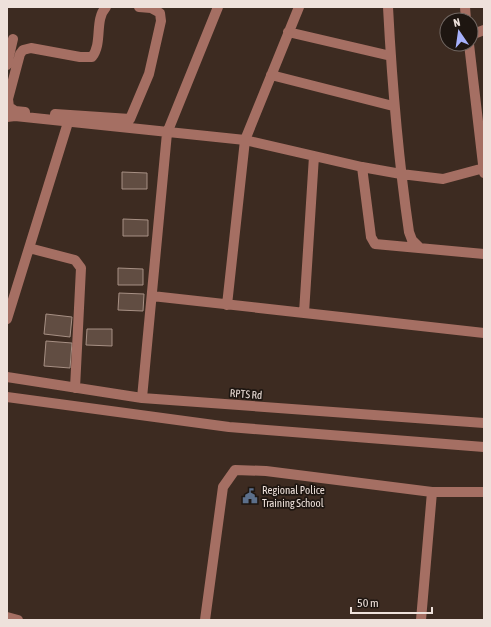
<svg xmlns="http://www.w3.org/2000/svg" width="491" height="627" viewBox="0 0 491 627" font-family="'Asap Condensed',sans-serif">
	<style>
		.building { fill: #614d42; stroke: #a79084 }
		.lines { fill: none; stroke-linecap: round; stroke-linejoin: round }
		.minor { stroke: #a56f63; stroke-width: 10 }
		.labels { text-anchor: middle; stroke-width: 3.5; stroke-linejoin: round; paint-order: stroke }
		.street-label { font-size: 11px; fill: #eee1db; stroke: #1e1611 }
		.poi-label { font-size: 11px; fill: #eee1db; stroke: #1e1611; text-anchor: start }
	</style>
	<rect width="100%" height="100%" fill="#3d2b21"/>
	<path class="building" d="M122 172 147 173V189H122Z
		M123 219 148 220V236H123Z
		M118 268 143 269V285H118Z
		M119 293 144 294 143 311 118 310Z
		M46 314 72 317 70 337 44 334Z
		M87 329H112V346L86 345Z
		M46 341 72 343 70 368 44 366Z"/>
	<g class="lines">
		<path class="minor" d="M388 7C392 83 398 157 409 232L412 240 420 248
			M465 7 466 20
			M288 32 391 56
			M471 35 484 30
			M469 44 484 173
			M7 65 13 39
			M271 75 393 106
			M25 112 15 111 9 107 8 99 20 54 23 50 31 48 80 57H92C103 43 94 20 106 7
			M55 114 130 119 149 74 161 21 160 13 151 8 139 7
			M7 117 15 116 245 140 362 167 401 174 443 179 484 168
			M362 167 371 237 375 244 484 254
			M29 248 75 260 81 268 75 388
			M152 296 484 333
			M227 305 245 140 299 7
			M304 313 314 156
			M7 319 70 116
			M7 377 142 398 484 423
			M7 397 229 427 484 447
			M142 398 167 133 218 7
			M7 617 18 620
			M205 620 223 487 235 470 266 471 432 492H484
			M421 620 432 492"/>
	</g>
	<defs>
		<g id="civic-bare" transform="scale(1.2)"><path d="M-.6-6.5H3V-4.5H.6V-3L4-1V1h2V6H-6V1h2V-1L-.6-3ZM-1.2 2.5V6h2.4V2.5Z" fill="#5c6f8a" stroke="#1e1611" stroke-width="2.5" paint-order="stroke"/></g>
	</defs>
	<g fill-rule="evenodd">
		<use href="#civic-bare" x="250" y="496"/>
	</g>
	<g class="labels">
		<g class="street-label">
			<text transform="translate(246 394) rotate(4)" y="4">RPTS Rd</text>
		</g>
		<g class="poi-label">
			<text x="262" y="494">Regional Police<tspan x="262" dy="13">Training School</tspan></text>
		</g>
	</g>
	<rect width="491" height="627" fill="none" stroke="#eee1db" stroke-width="16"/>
	<g transform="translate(459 32) rotate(347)"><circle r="19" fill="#1e1611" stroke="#716762"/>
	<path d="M0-3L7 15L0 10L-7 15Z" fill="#a6b1fc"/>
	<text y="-6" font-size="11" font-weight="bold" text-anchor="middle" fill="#eee1db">N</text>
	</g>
	<path d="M351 607v6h81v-6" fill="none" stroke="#eee1db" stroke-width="2"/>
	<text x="357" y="607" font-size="12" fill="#eee1db" stroke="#1e1611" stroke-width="3" paint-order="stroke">50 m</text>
</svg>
